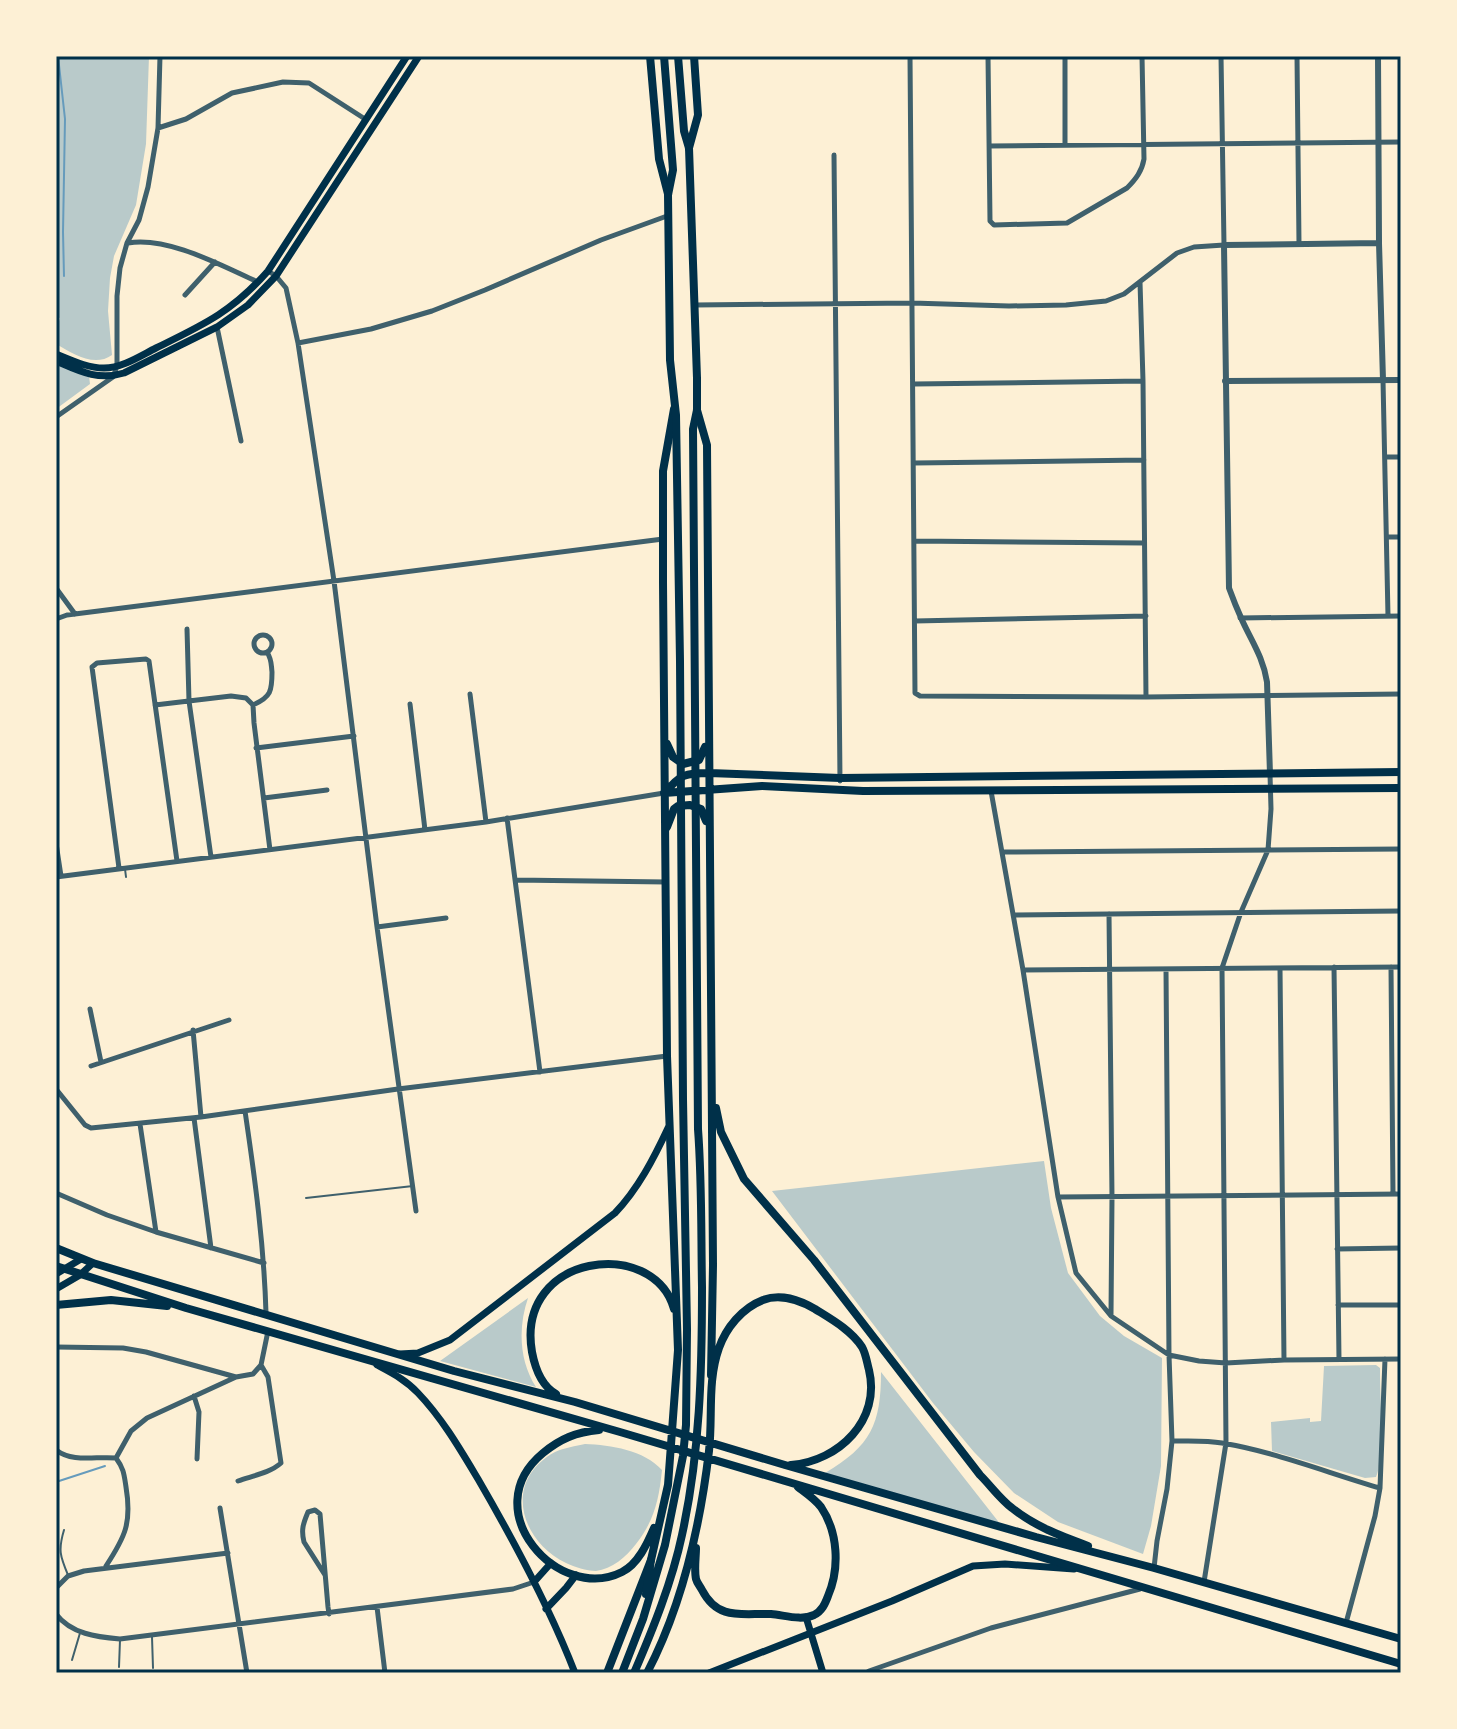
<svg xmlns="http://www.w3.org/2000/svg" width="1457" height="1729" viewBox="0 0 1457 1729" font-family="'Roboto Condensed',sans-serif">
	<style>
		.green { fill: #b9caca }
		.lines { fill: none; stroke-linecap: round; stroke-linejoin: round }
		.stream { stroke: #669bbc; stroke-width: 2 }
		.service { stroke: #3f606c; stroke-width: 2 }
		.minor { stroke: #3f606c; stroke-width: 5 }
		.tertiary { stroke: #3f606c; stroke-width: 6 }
		.secondary { stroke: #003049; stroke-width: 7 }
		.primary { stroke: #003049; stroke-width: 8 }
		.trunk { stroke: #003049; stroke-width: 8 }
		.neatline { fill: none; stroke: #003049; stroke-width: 3 }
	</style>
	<rect width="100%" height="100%" fill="#fdf0d5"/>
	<path class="green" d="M56 56H149L146 144 136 205 114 256 110 278 108 311 112 355C94 368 72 353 56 344V332L60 318 56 317Z
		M56 362 89 376 90 384 56 409Z
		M1044 1161 1051 1208 1068 1273 1100 1316 1124 1336 1162 1358 1161 1466 1151 1526 1143 1554 1058 1522 1014 1493 974 1452 933 1403 772 1191Z
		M528 1298C518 1327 519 1361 536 1387L440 1361Z
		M1376 1365 1380 1368V1374C1380 1399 1385 1456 1376 1477L1365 1478 1272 1451 1271 1422 1310 1418V1422L1321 1421 1324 1366Z
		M881 1372 1001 1525 825 1473C871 1446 881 1424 881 1372Z
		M585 1444C611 1445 644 1450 662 1470 659 1500 654 1521 636 1544 626 1557 612 1569 596 1571 586 1571 575 1567 566 1563 519 1540 503 1480 555 1452 564 1448 576 1446 585 1444Z"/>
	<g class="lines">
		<path class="stream" d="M58 56 65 119 63 232 64 276
			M56 1482 105 1466"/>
		<path class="service" d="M125 869 126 877
			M306 1198 413 1186
			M64 1530C58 1550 60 1556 68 1575
			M152 1637 153 1668
			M72 1660 80 1633
			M119 1667 120 1640"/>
		<path class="minor" d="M910 56 915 693 920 696 1146 697 1401 694
			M988 56 990 221 994 225 1067 223 1127 188C1136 179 1142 171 1144 159L1142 56
			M1065 56V145
			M1297 56 1299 244
			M158 128 186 119 232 93 283 82 309 83 365 119
			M989 146 1401 142
			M834 155 840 781
			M128 243C168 236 222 266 258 282
			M268 271 276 276 286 288 298 343 334 581 377 927 416 1211
			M1140 282 1143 381 1146 697
			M185 295 215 262
			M695 305 912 303 1009 306 1066 305 1106 301 1124 294 1177 253 1194 247 1224 245 1221 56
			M217 327 241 441
			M298 343 371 329 432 311 485 290 601 240 667 216
			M1383 380 1388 616
			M914 384 1143 381
			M56 417 113 377 117 366V296L120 268 127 243 139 220 148 187 158 128 160 56
			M1386 457H1401
			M914 463 1144 460
			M1387 537H1401
			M915 541 1144 543
			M56 588 75 614
			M1240 618 1401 616
			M56 619 67 615 663 539
			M915 621 1146 616
			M187 629 189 701 211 857
			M254 644a9 9 0 1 1 18 0a9 9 0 1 1-18 0Z
			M470 694 486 822
			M410 704 425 830
			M155 705 231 696 246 698 253 705C271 697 272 691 272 672 271 664 272 660 267 652
			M253 705 254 723 270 850
			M256 748 354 736
			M991 791 1023 970 1058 1197 1076 1273 1111 1316 1169 1355 1199 1361 1226 1363 1284 1360 1401 1359
			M264 798 327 790
			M507 818 540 1072
			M56 843 61 876
			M1002 852 1401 849
			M119 868 92 667 97 663 146 659 149 661 177 861
			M56 877 486 822 664 793
			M515 880 666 882
			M1109 914 1112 1197 1111 1315
			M1013 915 1401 911
			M377 927 446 918
			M1334 967 1339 1359
			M1391 967 1393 1194
			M1280 968 1284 1360
			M1023 970 1401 967
			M90 1009 101 1062
			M193 1030 201 1117
			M91 1066 229 1020
			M56 1089 85 1125 91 1128 201 1117 398 1089 667 1056
			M245 1111C255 1179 264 1245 266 1313
			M194 1118 211 1248
			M140 1124 156 1232
			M56 1193 107 1215 156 1232 264 1263
			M1058 1197 1401 1194
			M1337 1249 1401 1248
			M1338 1305H1401
			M56 1347 123 1348 146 1352 236 1377
			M194 1396 199 1412 197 1459
			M1172 1441C1188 1441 1206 1440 1222 1443 1276 1452 1328 1473 1380 1488
			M56 1450C73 1463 96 1456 116 1458
			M116 1458 131 1431 147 1418 236 1377 253 1374 261 1365
			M238 1481C252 1476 270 1473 281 1463L268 1377 261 1365 268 1331
			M220 1508 247 1673
			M106 1566C125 1537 132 1523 126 1487 124 1474 124 1469 116 1458
			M1154 1568 1157 1541 1167 1489 1172 1441 1169 1355 1166 969
			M325 1575 304 1542C301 1530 303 1524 308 1512L315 1510 320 1514 328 1607 329 1614
			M1204 1582 1226 1443 1222 968 1241 912 1268 850 1271 809 1270 774
			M56 1588 68 1576 84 1571 228 1553
			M377 1607 385 1673
			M56 1614C71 1634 97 1637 120 1639L513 1589 534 1582
			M1346 1623 1375 1516 1380 1488 1385 1359
			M866 1673 869 1671 991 1628 1140 1589"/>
		<path class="tertiary" d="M1378 56 1379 243 1383 380
			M1225 381 1401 380
			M1270 774 1267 682C1263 657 1252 642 1242 620 1237 609 1233 599 1229 588L1224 245 1379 243"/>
		<path class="secondary" d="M56 354C71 360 87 368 104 368 122 368 140 356 156 348 203 325 232 312 268 271L407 56
			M56 361C79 371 98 381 124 373L217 327 248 305 276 276 419 56
			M56 1274 81 1259
			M56 1289 80 1275 93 1263
			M400 1354 418 1353 450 1340 615 1213C638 1189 654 1158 668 1128
			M377 1365C392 1373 406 1380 418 1393 442 1418 460 1449 478 1479 514 1541 549 1606 575 1673
			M534 1582 551 1563
			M546 1609 566 1588 576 1575
			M806 1617 823 1673
			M709 1673 892 1601 973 1566 1005 1564 1074 1569"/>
		<path class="primary" d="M650 56 659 159 668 194
			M689 148 698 115 694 56
			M697 410 707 445 713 1265 711 1375
			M667 744 673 757 683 764 699 760 705 747
			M664 793 762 786 863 791 1401 788
			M665 793C680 774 686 773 709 773L840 778 1401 772
			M667 827 674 809 678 806 690 805 701 809 706 821
			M716 1108 721 1132 744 1179 814 1260 980 1475C991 1486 1000 1499 1012 1508 1034 1526 1061 1536 1088 1546
			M56 1248 93 1263 454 1371 575 1402 785 1465 1036 1537 1154 1568 1401 1639
			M56 1266 186 1308 620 1432 1401 1664
			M56 1305 111 1300 167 1306
			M556 1394C542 1386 535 1368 532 1352 515 1253 654 1236 674 1309
			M599 1430C576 1432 560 1439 543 1453 474 1510 559 1604 622 1572 638 1564 647 1544 654 1528
			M696 1548C696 1557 694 1570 696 1579 697 1583 700 1586 702 1590 718 1621 742 1613 771 1614 784 1615 801 1621 814 1615 822 1611 825 1604 828 1596 840 1568 838 1532 821 1507 815 1499 806 1493 798 1487
			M607 1673 651 1560 668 1485 678 1350 667 1056 663 582V471L674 409
			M647 1673C683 1604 700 1527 709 1451 713 1416 707 1382 719 1348 726 1328 742 1308 763 1300 781 1293 799 1300 815 1309 831 1319 851 1330 862 1347 866 1354 867 1363 869 1370 881 1420 839 1461 791 1465"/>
		<path class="trunk" d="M646 1594 651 1560
			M622 1673 643 1619 665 1545 683 1456 686 1425 687 1329 683 1099 680 661 676 415 670 360 668 195 673 170 664 56
			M634 1673C653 1629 672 1582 682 1535 700 1453 702 1371 702 1287 701 1234 702 1182 698 1129L693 429 697 410V378L689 148 684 131 678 56"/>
	</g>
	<rect width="1457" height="1729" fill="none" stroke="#fdf0d5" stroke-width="116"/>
	<rect x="58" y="58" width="1341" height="1613" class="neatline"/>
</svg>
